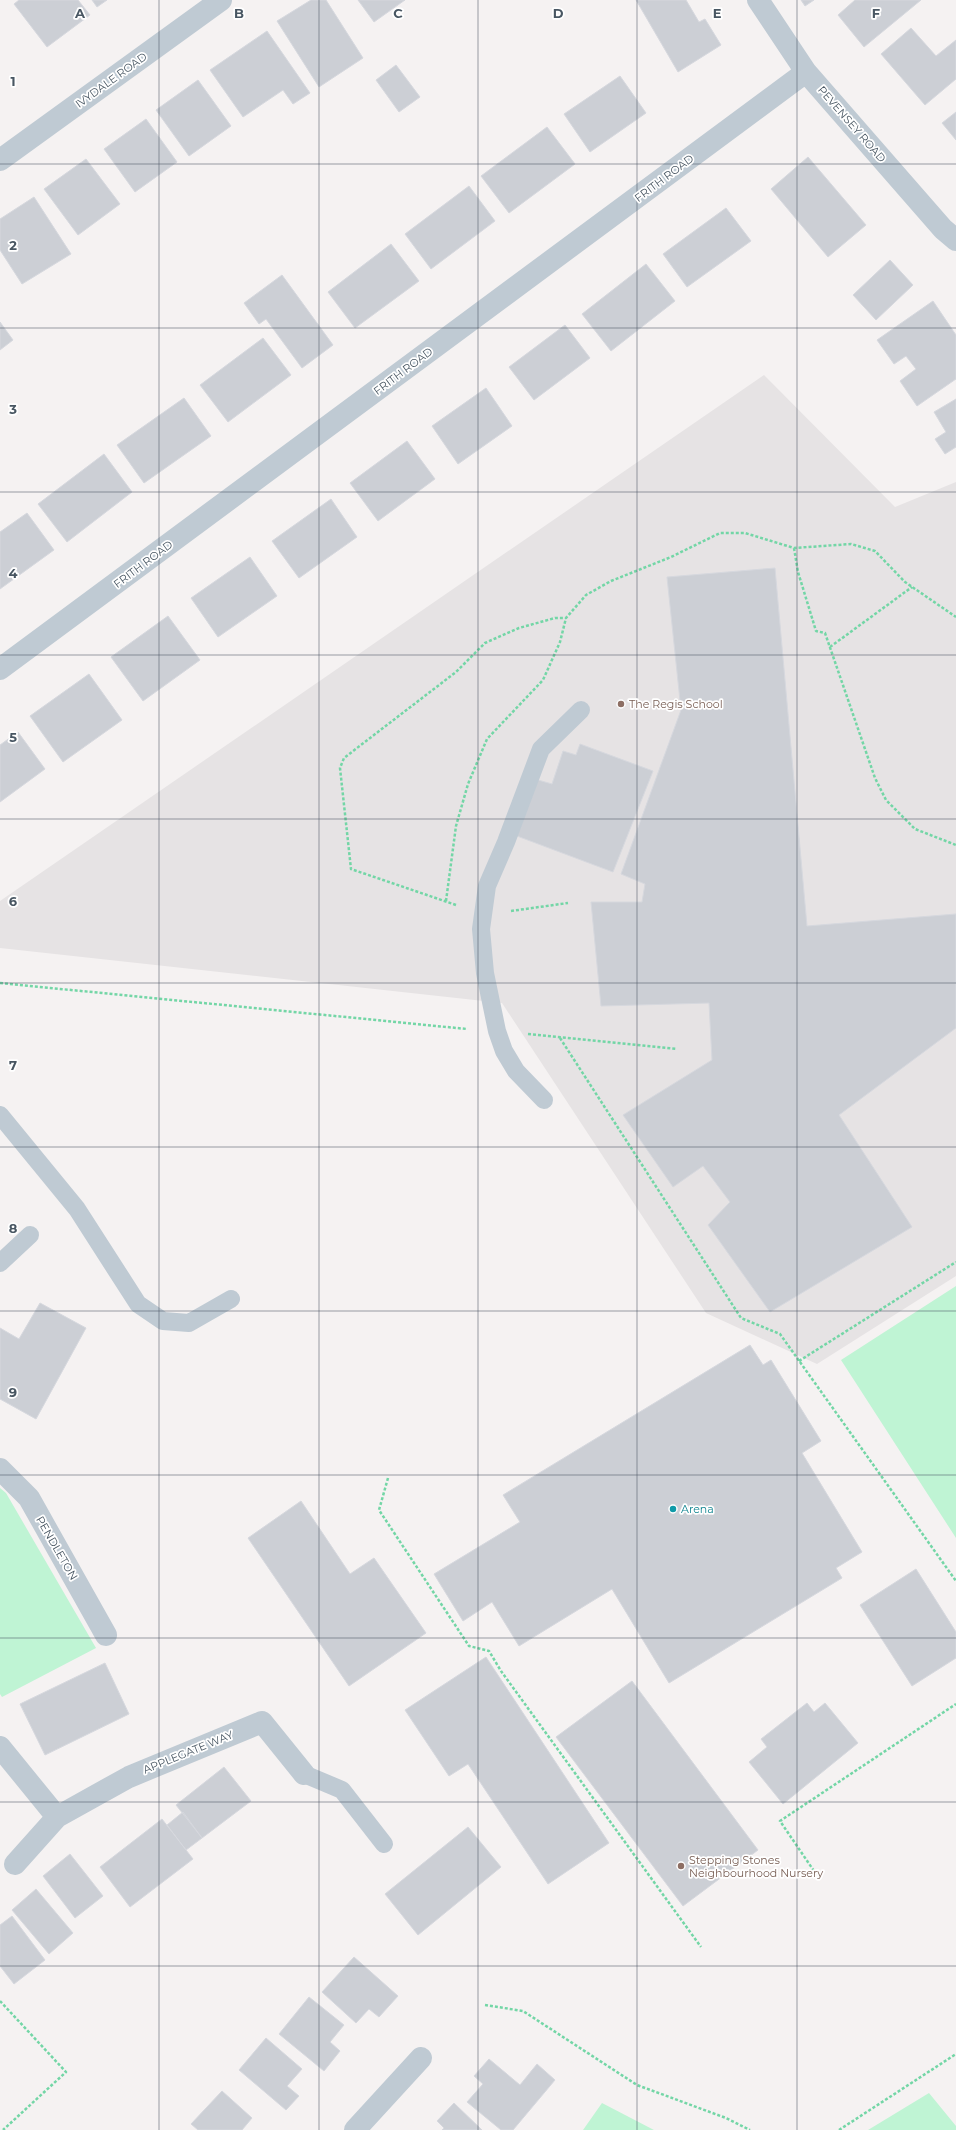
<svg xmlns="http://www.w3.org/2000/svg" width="956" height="2130" viewBox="0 0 956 2130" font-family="Montserrat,sans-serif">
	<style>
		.education { fill: #e6e3e4 }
		.green { fill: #bff4d4 }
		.building { fill: #cccfd5; stroke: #d6d8de }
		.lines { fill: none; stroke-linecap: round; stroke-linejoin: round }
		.path { stroke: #73d6a6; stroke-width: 2.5; stroke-dasharray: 3 2; stroke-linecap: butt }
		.lane { stroke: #bfcad3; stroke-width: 18 }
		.street { stroke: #bfcad3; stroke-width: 22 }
		.grid { fill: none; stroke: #485662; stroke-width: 1; stroke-opacity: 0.55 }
		.education-dot { fill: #8d6e63; stroke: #fff; stroke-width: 1.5 }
		.culture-dot { fill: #0f9aa8; stroke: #fff; stroke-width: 1.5 }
		.labels { text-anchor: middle; stroke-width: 3.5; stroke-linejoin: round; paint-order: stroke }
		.street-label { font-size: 11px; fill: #485662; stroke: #fff }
		.education-label { font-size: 11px; fill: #785e54; stroke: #fff; text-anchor: start }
		.culture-label { font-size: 11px; fill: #0d838f; stroke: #fff; text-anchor: start }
		.grid-label { font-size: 13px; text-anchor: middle; font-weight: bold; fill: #485662; stroke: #fff; stroke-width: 3.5; stroke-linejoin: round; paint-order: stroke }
	</style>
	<rect width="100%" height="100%" fill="#f5f2f2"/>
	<path class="education" d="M764 375 895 507 956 482V1276L817 1364 706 1313 502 1003 0 948V901Z"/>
	<path class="green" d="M956 1286V1538L841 1360Z
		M0 1488 6 1493 96 1648 2 1697 0 1694Z
		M929 2093 956 2126V2130H868Z
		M602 2103 654 2130H583Z"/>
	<path class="building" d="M19 0H78L90 15 47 47 14 4Z
		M92 0H107L97 7Z
		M311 0H326L363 58 319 87 277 21Z
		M358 0H405L374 22Z
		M636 0H686L699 22 705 19 721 45 678 72Z
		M801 0H814L805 6Z
		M855 0H921L864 47 838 15Z
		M911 28 936 56 956 40V79L925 105 881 54Z
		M267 31 310 93 293 104 283 90 243 117 210 70Z
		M396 65 420 97 399 112 376 80Z
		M620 76 646 113 590 152 564 114Z
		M198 80 231 126 189 156 156 110Z
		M956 112V140L942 123Z
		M146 119 177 162 135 192 104 149Z
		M547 127 575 164 509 213 481 176Z
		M808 157 866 225 828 257 771 189Z
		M86 159 120 204 78 235 44 189Z
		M469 186 495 221 431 269 405 234Z
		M34 197 71 254 22 284 0 250V219Z
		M726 208 751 241 687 287 663 254Z
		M391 244 419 281 355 328 328 292Z
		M890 260 913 285 876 320 853 295Z
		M646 264 675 301 611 351 582 314Z
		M282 275 333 345 302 368 266 319 259 324 244 303Z
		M933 301 956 335V379L917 406 900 381 916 369 906 356 894 364 877 340Z
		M0 322 13 340 0 350Z
		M565 325 590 358 534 400 509 367Z
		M263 338 291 375 228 422 200 385Z
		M486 388 512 426 458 464 432 426Z
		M184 398 211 436 144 483 117 445Z
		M956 399V447L945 454 935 439 946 432 934 412Z
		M407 441 435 479 378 521 350 483Z
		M104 454 132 492 67 542 38 504Z
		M331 499 357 537 299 578 272 541Z
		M27 513 54 550 0 589V532Z
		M250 557 277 596 218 637 191 598Z
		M775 568 807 926 956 914V1028L839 1115 912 1227 770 1312 708 1225 730 1202 703 1166 673 1187 623 1115 712 1060 709 1003 601 1006 591 902H642L645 884 621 874 681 710 667 577Z
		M168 616 200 660 143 701 111 657Z
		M89 674 122 720 63 762 30 716Z
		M18 732 45 769 0 802V745Z
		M580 744 653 771 613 872 517 836 538 780 552 784 563 751 576 755Z
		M40 1303 86 1328 36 1419 0 1399V1328L19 1339Z
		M750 1345 763 1365 771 1360 821 1441 802 1453 862 1552 836 1568 842 1578 669 1683 612 1589 519 1646 492 1602 463 1621 434 1574 520 1522 503 1495Z
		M301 1501 350 1574 374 1558 426 1633 349 1686 248 1538Z
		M916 1569 956 1632V1658L912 1686 860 1605Z
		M486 1657 609 1843 548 1884 468 1764 449 1776 405 1710Z
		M105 1663 129 1714 45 1755 20 1704Z
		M632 1681 758 1850 683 1906 556 1737Z
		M807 1703 814 1712 825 1703 858 1743 783 1804 749 1762 767 1747 761 1739Z
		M224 1767 251 1801 202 1838 176 1805Z
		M183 1812 202 1838 186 1850 167 1825Z
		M162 1819 193 1859 130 1907 100 1867Z
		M468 1827 501 1867 418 1935 385 1894Z
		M70 1854 103 1896 75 1918 43 1876Z
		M36 1889 73 1933 49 1954 12 1910Z
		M12 1916 45 1960 14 1984 0 1966V1925Z
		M354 1957 398 1996 379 2017 369 2009 356 2023 322 1992Z
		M309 1997 344 2025 330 2042 340 2051 324 2071 279 2034Z
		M266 2038 302 2069 287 2086 299 2096 286 2110 239 2070Z
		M489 2059 520 2085 537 2064 555 2080 513 2130H501L467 2102 483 2084 474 2076Z
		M222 2091 252 2118 242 2130H198L191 2124Z
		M454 2103 482 2130H442L444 2128 437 2121Z"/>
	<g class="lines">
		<path class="path" d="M794 548 798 572 816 631 825 633 875 778 886 800 915 829 956 845
			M830 647 912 587
			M446 901 456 826 468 784 487 739 543 680 560 642 566 618 586 595 611 581 671 557 720 533H745L794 548 851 544 875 551 905 582 956 617
			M456 905 351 869 340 768 344 758 456 672 485 643 519 628 555 618H566
			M511 911 568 903
			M0 983 467 1029
			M528 1034 677 1049
			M560 1038 741 1318 780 1334 956 1581
			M799 1361 956 1262
			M388 1478 379 1510 469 1646 489 1651 501 1671 701 1947
			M814 1871 780 1821 956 1704
			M0 2001 66 2072 3 2130
			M485 2005 523 2011 637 2085 726 2118 750 2130
			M839 2130 956 2054"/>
		<path class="lane" d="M544 1100 516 1071 504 1051 497 1031 485 973 481 929 487 886 506 842 541 749 581 710
			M0 1115 77 1209 138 1304 163 1321 189 1323 231 1299
			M0 1263 30 1235
			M304 1774 342 1790 384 1844"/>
		<path class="street" d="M758 0 806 72 943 229 956 240
			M0 160 221 0
			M0 669 806 72
			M0 1469 29 1498 106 1635
			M0 1747 57 1817 129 1777 262 1722 304 1774
			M15 1864 57 1817
			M355 2130 421 2058"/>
	</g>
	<path class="grid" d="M159 0V2130M319 0V2130M478 0V2130M637 0V2130M797 0V2130M0 164H956M0 328H956M0 492H956M0 655H956M0 819H956M0 983H956M0 1147H956M0 1311H956M0 1475H956M0 1638H956M0 1802H956M0 1966H956"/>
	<g class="education-dot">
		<circle cx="621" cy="704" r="4"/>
		<circle cx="681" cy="1866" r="4"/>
	</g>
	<circle class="culture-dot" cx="673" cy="1509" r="4"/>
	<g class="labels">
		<g class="street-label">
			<text transform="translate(111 80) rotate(-36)" y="4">IVYDALE ROAD</text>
			<text transform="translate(852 124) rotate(49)" y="4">PEVENSEY ROAD</text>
			<text transform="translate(664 178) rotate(-37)" y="4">FRITH ROAD</text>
			<text transform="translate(403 371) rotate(-37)" y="4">FRITH ROAD</text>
			<text transform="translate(143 564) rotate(-37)" y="4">FRITH ROAD</text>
			<text transform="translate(57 1548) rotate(60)" y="4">PENDLETON</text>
			<text transform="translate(188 1752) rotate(-22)" y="4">APPLEGATE WAY</text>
		</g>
		<g class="education-label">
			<text x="629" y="708">The Regis School</text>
			<text x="689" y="1864">Stepping Stones<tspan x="689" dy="13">Neighbourhood Nursery</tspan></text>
		</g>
		<g class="culture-label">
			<text x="681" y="1513">Arena</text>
		</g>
	</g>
	<g class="grid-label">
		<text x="80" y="18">A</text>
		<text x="239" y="18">B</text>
		<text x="398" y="18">C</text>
		<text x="558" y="18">D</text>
		<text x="717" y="18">E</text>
		<text x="876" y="18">F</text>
		<text x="13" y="86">1</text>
		<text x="13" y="250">2</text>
		<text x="13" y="414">3</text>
		<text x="13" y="578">4</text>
		<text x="13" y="742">5</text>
		<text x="13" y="906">6</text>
		<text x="13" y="1070">7</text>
		<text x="13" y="1233">8</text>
		<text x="13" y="1397">9</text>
	</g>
</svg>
